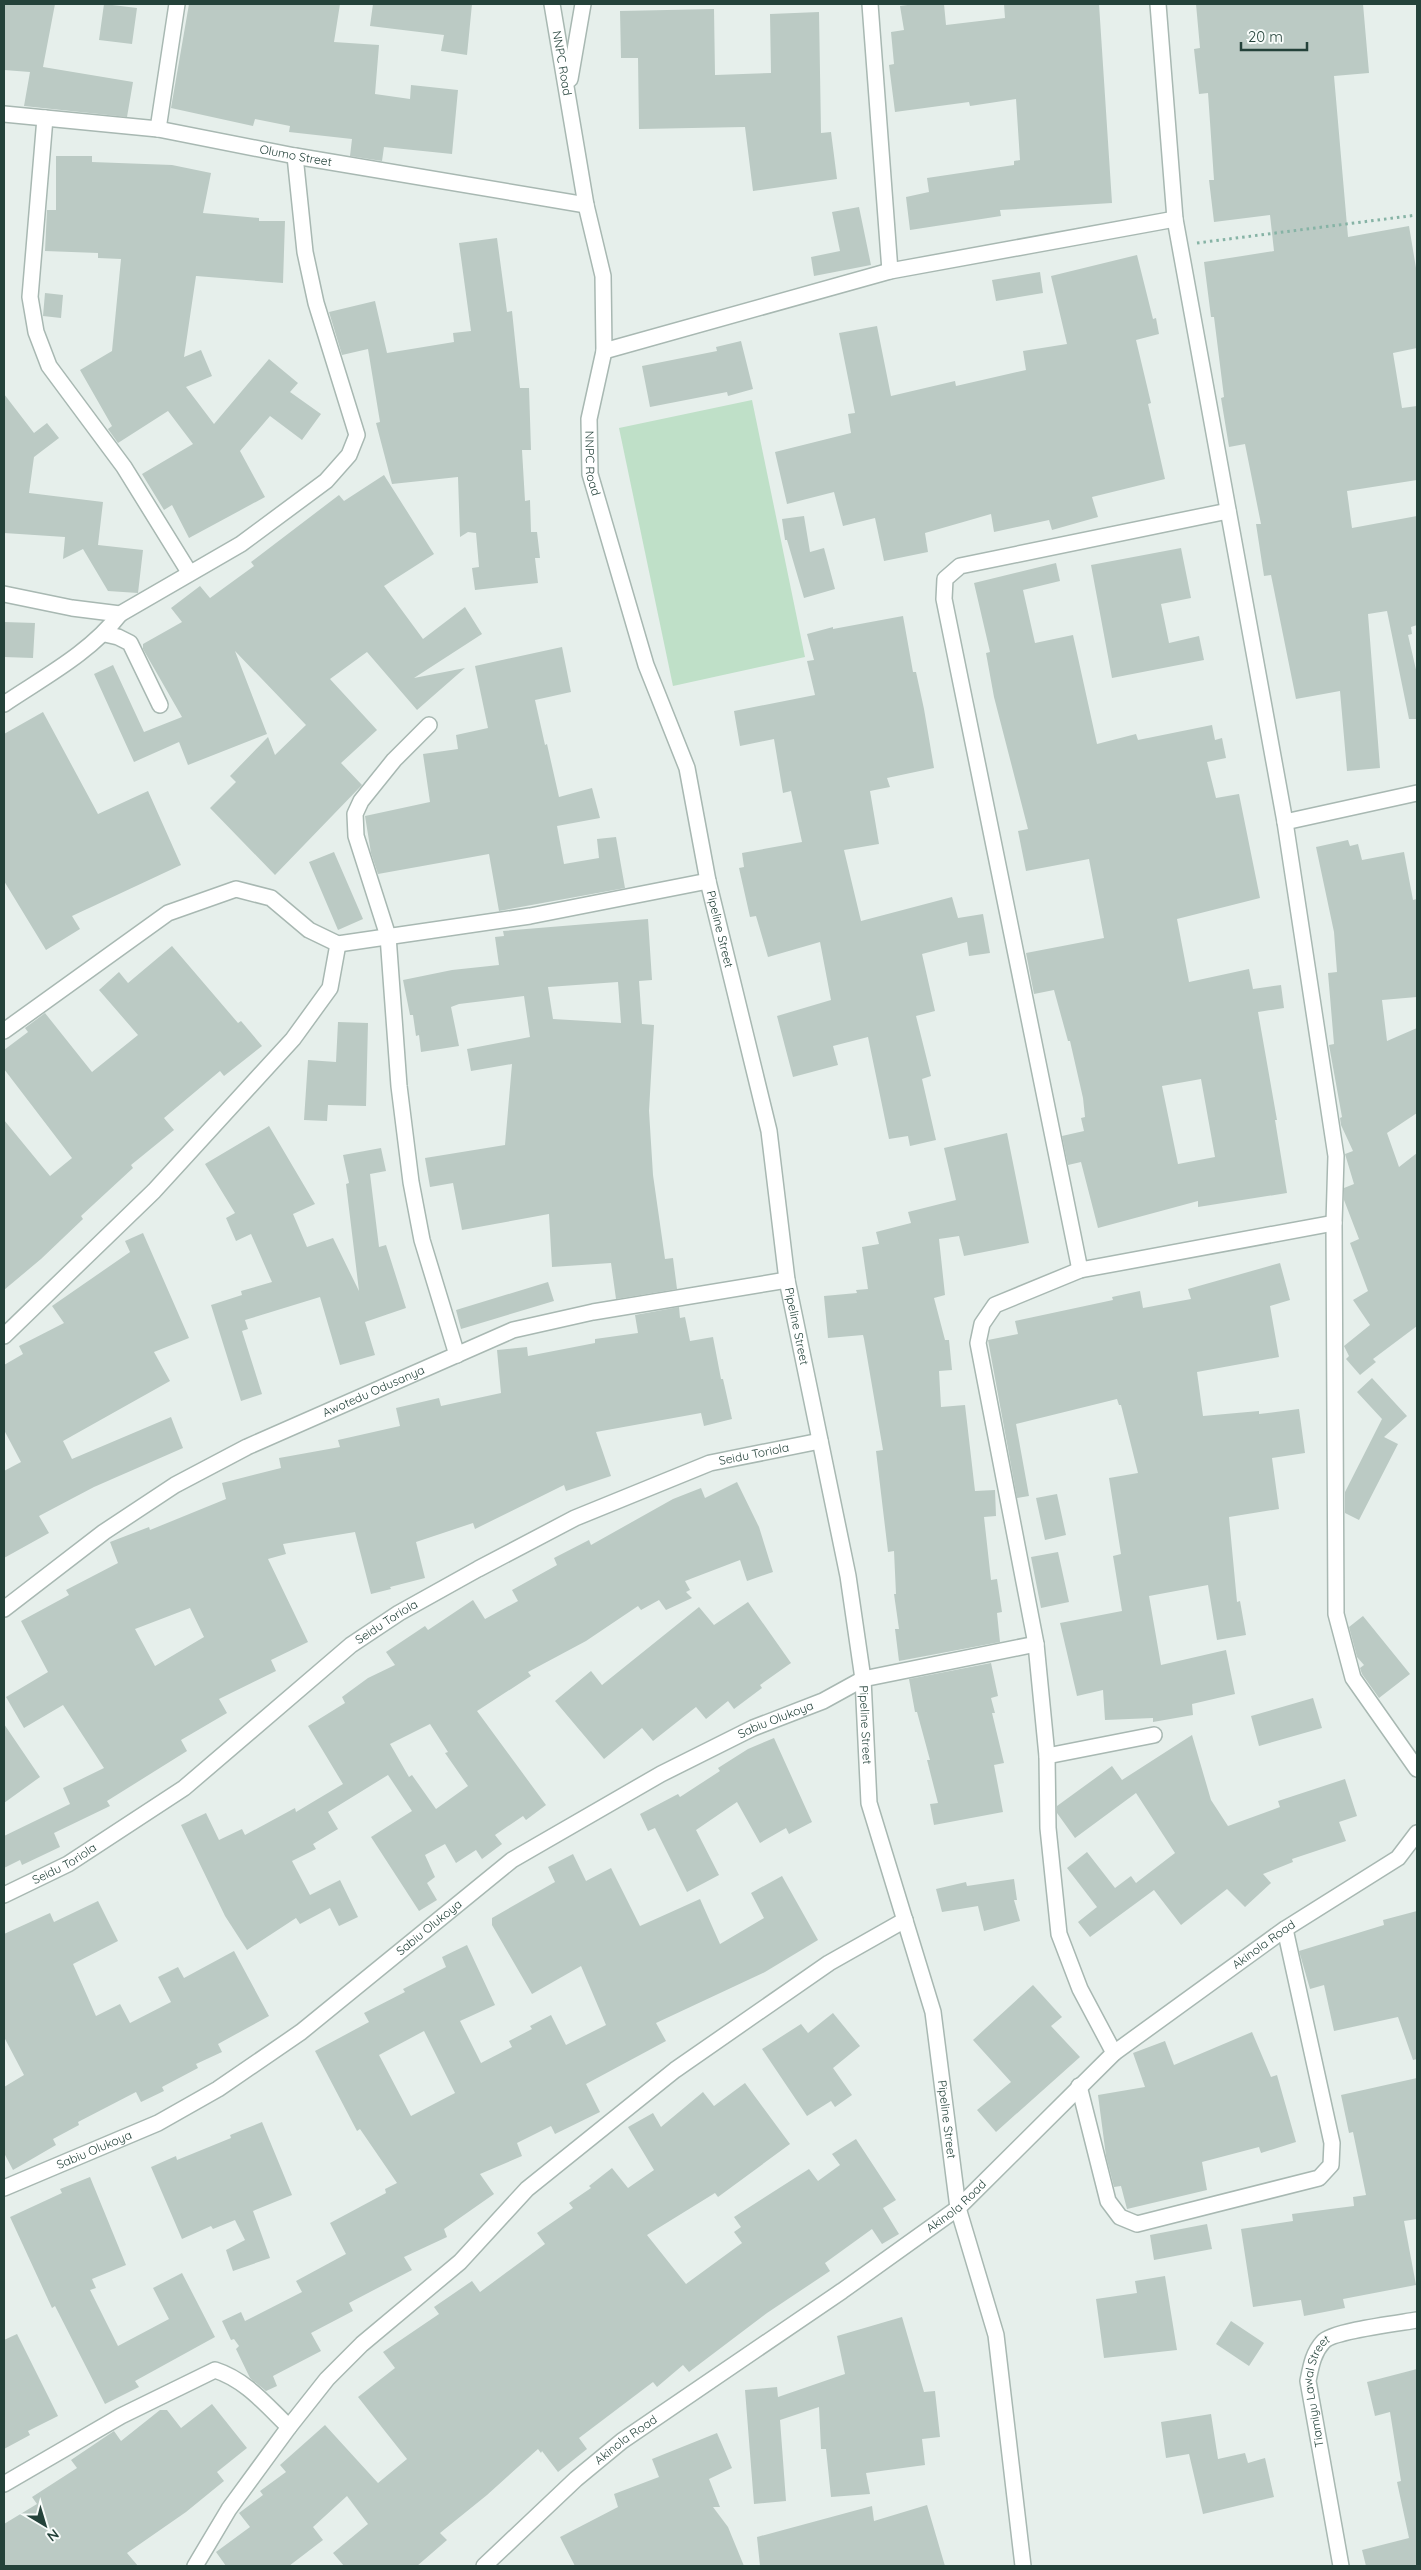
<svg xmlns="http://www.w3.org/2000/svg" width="1421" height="2570" viewBox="0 0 1421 2570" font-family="Quicksand,sans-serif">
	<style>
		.green { fill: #bfe0c8 }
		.building { fill: #bbcac4; fill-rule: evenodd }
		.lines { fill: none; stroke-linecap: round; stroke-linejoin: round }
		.minor-casing { stroke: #a8b8b2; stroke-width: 18 }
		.path { stroke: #86b3a5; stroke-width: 3; stroke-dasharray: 2.5 4; stroke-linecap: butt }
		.minor { stroke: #fff; stroke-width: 15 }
		.labels { text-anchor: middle; stroke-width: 5; stroke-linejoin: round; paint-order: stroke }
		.street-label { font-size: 12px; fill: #24423a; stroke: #f7fbf9 }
	</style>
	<rect width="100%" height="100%" fill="#e6efeb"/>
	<path class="green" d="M752 400 805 657 673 686 619 428Z"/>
	<path class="building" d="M4 4H55L43 67 133 82 127 117 24 106 30 72 4 70Z
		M104 4 137 8 132 44 99 40Z
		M189 4H340L334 42 379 45 375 94 410 99 411 85 458 90 452 154 384 147 382 161 350 156 352 139 289 132 290 126 255 119 253 126 171 108Z
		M373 4H472L467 55 441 51 444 35 370 26Z
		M915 4H944L946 25 1005 18 1004 4H1099L1112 203 1000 210 1001 216 910 230 906 197 929 192 927 178 1014 165V161L1020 160 1016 99 970 106 969 102 895 112 889 65 894 64 891 32 904 30 900 6Z
		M1196 4H1363L1369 73 1334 76 1348 237 1409 226 1417 274V348L1393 353 1402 408 1417 406V480L1347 491 1352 528 1417 516V625L1411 627 1412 634 1408 635 1417 674V719H1409L1387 611 1368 614 1380 768 1347 771 1340 691 1296 699 1271 575 1264 576 1256 524H1261L1245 444 1229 447 1221 398 1224 397 1214 317H1211L1204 262 1274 251 1270 215 1214 222 1209 180H1214L1208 93 1199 94 1194 49 1200 48Z
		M714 9 715 75 771 73 770 14 819 12 821 133 831 132 837 179 753 191 745 127 639 129 638 58H621L620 11Z
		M56 156H92V162L172 165 211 173 203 213 259 218V221H285L283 283 196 276 184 357 201 350 212 376 186 387 214 424 269 359 298 383 290 392 321 414 302 440 270 416 240 451 265 497 189 538 172 505 164 510 142 474 193 444 168 411 118 443 108 429 112 426 80 370 112 351 121 259 98 258V253L45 251 47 210H56Z
		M859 207 871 265 814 276 811 257 840 251 832 212Z
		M497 238 507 312 512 311 520 388H529L531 450H522L525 501 530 500 531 532H537L540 558H535L538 583 475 590 472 568 479 567 476 533 468 532 460 537 458 477 392 484 376 423 380 422 368 349 342 355 329 312 375 301 387 353 454 342 453 333 471 331 459 243Z
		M1137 255 1153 319 1156 318 1159 334 1136 340 1151 403 1148 404 1165 479 1092 497 1098 517 1052 530 1049 520 994 532 991 514 925 533 928 552 884 561 875 518 843 526 834 492 787 504 775 452 851 433 848 414 855 413 839 333 877 326 891 396 955 381 956 386 1026 370 1023 351 1067 344 1051 276Z
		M1040 272 1043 293 996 301 992 280Z
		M45 293 63 295 61 318 43 316Z
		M741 341 753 389 728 396 727 392 650 407 642 366 717 351 716 347Z
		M4 394 34 433 47 423 59 438 34 457 29 493 103 502 98 545 143 550 138 593 108 591 83 549 63 559 65 537 4 533Z
		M384 475 434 554 384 586 423 639 465 607 482 634 414 678 465 668 417 710 367 652 330 679 377 730 341 763 362 785 275 875 210 808 236 782 230 776 268 737 275 755 306 725 235 651 267 734 188 765 179 742 134 762 94 674 113 665 144 732 182 717 143 649V644L182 622 171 608 200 586 210 598 254 566 251 562 339 495 344 501Z
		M804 516 810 552 824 548 835 589 804 598 787 540H785L782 519Z
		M1181 548 1191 598 1161 604 1169 643 1199 636 1204 660 1112 678 1091 565Z
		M1056 563 1060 581 1023 590 1035 643 1073 635 1097 744 1136 734 1138 740 1212 725 1215 740 1222 738 1226 758 1207 762 1216 798 1239 794 1260 898 1177 919 1189 982 1249 969 1253 989 1281 985 1284 1008 1258 1012 1277 1120H1275L1287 1193 1198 1207V1201L1098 1228 1081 1162 1068 1165 1062 1136 1084 1131 1081 1118 1085 1117 1083 1098 1070 1041H1068L1054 990 1034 994 1026 953 1104 938 1089 859 1026 871 1018 831 1028 829 994 697 986 653 990 652 974 583ZM1201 1079 1215 1157 1178 1164 1162 1086Z
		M903 616 913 672H916L924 709 934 768 887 778 890 787 870 791 879 844 844 850 861 921 952 897 958 918 983 914 990 953 969 956 967 942 922 954 935 1011 916 1016 931 1076 922 1079 936 1140 910 1146 908 1136 889 1139 868 1037 833 1046 838 1065 793 1077 777 1016 831 1000 820 942 768 957 756 916 750 917 739 868 744 867 742 853 802 842 791 791 783 793 774 739 740 746 734 711 815 695 807 661 814 660 807 634 833 627V629Z
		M4 622 35 623 33 658 4 657Z
		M562 647 571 692 535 700 545 745 547 744 559 797 592 788 600 818 557 826 564 864 599 858 597 839 616 837 625 888 499 911 489 854 378 874 371 853 365 816 430 802 423 754 458 749 456 735 488 728 475 666Z
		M43 712 98 814 148 791 181 865 72 916 80 929 46 950 4 881V734Z
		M1348 840 1350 846 1358 844 1362 860 1404 852 1413 900 1417 899V997L1382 1000 1387 1041 1417 1028V1113L1387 1133 1399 1167 1417 1153V1326L1373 1359 1376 1362 1360 1375 1346 1359 1349 1356 1344 1346 1370 1325 1353 1300 1368 1291 1350 1243 1359 1239 1344 1200V1188L1354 1184 1345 1154 1353 1151 1341 1125 1340 1118 1342 1117 1329 1045 1334 1044 1328 973 1337 972 1334 932 1316 847Z
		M334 852 363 919 338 930 309 862Z
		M648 919 652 980 639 981 642 1024 654 1025 649 1111 653 1175 665 1259 673 1258 677 1289 616 1299 611 1263 552 1267 549 1214 462 1230 453 1183 430 1187 425 1158 505 1145 512 1064 471 1071 467 1049 530 1037 524 996 459 1004 451 1007 459 1046 421 1052 419 1035 416 1036 413 1015H410L403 980 452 970 499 965 495 937 504 936 503 931ZM618 982 621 1023 553 1019 548 987Z
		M172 946 238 1023 241 1021 262 1046 224 1076 220 1071 164 1118 174 1130 131 1165 133 1168 81 1216 83 1219 41 1259 4 1290V1120L50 1176 72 1158 4 1069V1050L28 1032 25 1028 45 1013 92 1072 138 1035 99 990 119 972 128 983Z
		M338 1022 368 1023 366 1106 328 1105 327 1121 304 1120 308 1060 336 1062Z
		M269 1126 315 1204 293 1214 307 1247 333 1238 359 1291 346 1184 349 1183 343 1155 381 1148 386 1171 370 1174 379 1247 386 1245 406 1308 365 1322 375 1355 340 1365 320 1297 245 1320 248 1329 242 1331 262 1394 241 1401 211 1305 242 1295 241 1291 272 1282 251 1234 236 1241 226 1218 235 1213 205 1164Z
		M1007 1133 1029 1243 964 1256 959 1236 939 1239 945 1295 934 1298 945 1340H949L952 1370 939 1371 941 1407 965 1405 975 1491 995 1490 996 1516 984 1517 991 1580 997 1579 1002 1612 997 1613 1000 1642 899 1661 895 1629H899L894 1594H896L894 1551 888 1552 876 1451 883 1450 864 1339 863 1335 828 1338 824 1296 857 1293 856 1290 868 1289 862 1247 879 1244 876 1232 911 1223 908 1212 956 1200 944 1148Z
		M143 1233 189 1338 154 1352 170 1381 63 1441 72 1459 171 1417 183 1448 94 1487 39 1516 49 1533 4 1558V1471L21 1462 4 1430V1365L23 1354 19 1346 64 1323 52 1306 130 1252 125 1241Z
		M1280 1263 1290 1300 1270 1306 1279 1357 1197 1372 1203 1416 1259 1411V1414L1299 1409 1305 1453 1272 1458 1279 1509 1229 1517 1237 1602 1240 1601 1246 1635 1217 1640 1208 1585 1149 1596 1161 1665 1226 1650 1235 1694 1192 1704 1193 1715 1153 1722V1718L1105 1720 1103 1690 1077 1696 1060 1623 1122 1611 1113 1556 1121 1554 1109 1478 1138 1473 1121 1405H1119L1117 1399 1016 1424 1029 1496 1017 1498 988 1340 1018 1334 1015 1321 1113 1300 1112 1297 1140 1291 1143 1308 1191 1299 1188 1289Z
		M548 1282 554 1301 461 1329 456 1310Z
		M679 1307 680 1318 685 1317 690 1341 713 1337 721 1379H723L732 1419 704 1426 701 1413 596 1432 611 1476 566 1491 564 1485 475 1529 473 1523 416 1542 425 1578 390 1587 391 1589 371 1594 355 1532 283 1544 286 1554 268 1559 308 1642 271 1660 276 1671 219 1699 227 1713 181 1740 187 1751 107 1801 110 1806 54 1833 60 1847 22 1865 20 1860 4 1868V1836L70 1804 63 1788 104 1768 63 1705 24 1728 6 1697 48 1672 21 1621 69 1595 66 1590 118 1563 110 1542 149 1527 150 1530 226 1499 222 1483 281 1468 279 1458 340 1447 338 1440 400 1426 396 1408 439 1398 441 1406 501 1393 497 1350 527 1347 528 1356 595 1343V1339L638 1333 635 1315ZM190 1608 204 1637 155 1666 135 1629Z
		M1372 1378 1407 1416 1384 1437 1398 1444 1359 1520 1345 1513V1492L1382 1419 1357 1392Z
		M737 1482 759 1527 773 1572 747 1581 740 1560 685 1581 690 1590 686 1592 692 1598 666 1610 659 1600 641 1610 638 1606 586 1641 528 1672 531 1676 477 1711 546 1805 526 1820 523 1816 495 1835 502 1844 482 1859 476 1850 456 1863 445 1844 425 1855 435 1877 427 1883 437 1900 419 1911 371 1837 412 1811 388 1775 328 1812 338 1829 313 1844 316 1849 292 1861 310 1895 340 1880 358 1917 339 1926 330 1908 300 1924 296 1918 247 1950 225 1916 181 1825 206 1813 219 1840 242 1829 245 1835 295 1808 296 1812 343 1784 308 1726 345 1703 342 1697 368 1678 395 1665 386 1652 425 1626 428 1630 473 1600 485 1619 518 1601 512 1590 557 1565 554 1558 589 1540 591 1545 673 1499 701 1488 705 1498ZM430 1724 448 1752 445 1753 468 1786 436 1809 412 1775 409 1777 390 1744Z
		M1057 1494 1066 1535 1045 1540 1036 1498Z
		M1058 1552 1069 1602 1041 1608 1031 1557Z
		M748 1602 791 1663 760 1685 762 1688 734 1709 728 1701 706 1719 696 1707 653 1741 642 1728 604 1759 555 1701 591 1671 602 1685 699 1607 714 1625Z
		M1363 1616 1410 1674 1379 1698 1362 1674 1360 1668 1364 1665 1357 1657 1349 1627Z
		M991 1663 998 1696 991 1698 995 1713H992L1004 1763 994 1765 1003 1812 934 1825 930 1804 938 1803 927 1760H930L917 1712H915L909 1679Z
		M1313 1698 1322 1728 1259 1746 1251 1716Z
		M4 1724 40 1777 4 1803Z
		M1192 1735 1211 1800 1228 1826 1280 1807 1278 1801 1345 1779 1357 1816 1339 1822 1346 1841 1292 1859 1293 1862 1263 1874 1271 1883 1245 1907 1227 1889 1181 1925 1154 1890 1090 1937 1078 1922 1097 1907 1067 1868 1087 1852 1115 1888 1131 1876 1136 1883 1175 1853 1136 1793 1075 1838 1057 1813V1806L1112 1766 1122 1780Z
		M774 1738 812 1822 789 1834 786 1828 760 1843 737 1802 696 1830 719 1875 687 1892 655 1828 648 1831 640 1814 678 1794 680 1797 720 1771 718 1768 748 1749Z
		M573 1854 586 1881 611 1868 640 1926 700 1899 720 1944 764 1918 751 1893 782 1876 818 1940 765 1972 656 2023 666 2041 586 2084 600 2112 555 2134 551 2126 517 2143 522 2156 480 2174 494 2194 444 2229 447 2237 404 2257 412 2270 349 2303 353 2311 311 2333 321 2351 273 2376 277 2386 266 2391 250 2378 236 2349 239 2346 234 2339 231 2340 222 2321 241 2312 245 2321 302 2292 296 2281 346 2254 330 2223 386 2193 385 2189 397 2183 360 2129 357 2131 315 2051 369 2022 364 2013 405 1992 403 1989 446 1967 442 1957 467 1945 495 2005 460 2021 481 2063 512 2047 509 2041 532 2029 530 2026 551 2015 566 2045 606 2025 581 1966 532 1994 492 1925V1918L555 1882 548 1867ZM424 2031 455 2093 411 2116 379 2055Z
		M1014 1879 1017 1900H1014L1020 1921 984 1931 978 1906 942 1912 936 1889 966 1882 967 1886Z
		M98 1901 118 1941 73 1964 96 2016 120 2004 130 2023 171 2002 158 1977 178 1967 184 1978 234 1951 269 2016 218 2044 222 2052 196 2064 198 2068 162 2087 164 2091 141 2102 136 2092 78 2122 79 2125 53 2139 56 2145 13 2170 4 2153V2087L24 2075 4 2037V1934L50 1913 54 1922Z
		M1417 1911V2059L1413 2060 1398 2017 1334 2031 1324 1985 1310 1989 1299 1951 1384 1925 1383 1920Z
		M1033 1985 1062 2017 1051 2026 1080 2057 996 2132 977 2110 1011 2082 973 2040Z
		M833 2013 860 2046 833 2068 852 2095 835 2107 831 2101 807 2116 762 2049 801 2024 808 2033Z
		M1252 2032 1271 2077 1277 2075 1296 2142 1261 2153 1259 2147 1202 2162 1207 2190 1127 2209 1121 2186 1114 2187 1106 2156 1098 2095 1145 2087 1133 2053 1165 2041 1174 2065Z
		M1417 2078V2219L1404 2221 1416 2285 1343 2299 1345 2308 1304 2316 1301 2300 1253 2307 1241 2229 1293 2221 1292 2214 1354 2206 1353 2197 1366 2195 1353 2132 1349 2133 1341 2095Z
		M745 2083 790 2144 718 2197 715 2193 647 2235 686 2284 742 2243 734 2232 741 2227 734 2217 809 2169 818 2181 840 2165 832 2154 856 2139 896 2200 883 2208 899 2234 882 2244 872 2229 825 2263 830 2271 767 2313 689 2372 683 2365 657 2387 653 2382 579 2438 587 2449 558 2472 542 2451 541 2453 538 2449 487 2495 440 2533 447 2540 417 2566H344L333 2553 368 2524 347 2496 313 2527 323 2540 289 2566H226L216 2552 250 2527 239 2513 263 2495 260 2491 286 2472 280 2465 325 2425 378 2483 407 2459 358 2397 395 2368 383 2352 439 2314 434 2307 472 2281 480 2292 545 2244 537 2233 573 2208 569 2203 591 2188 589 2186 612 2168 628 2188 654 2170 628 2127 653 2113 661 2127 703 2092 714 2106Z
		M262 2122 292 2195 253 2211 270 2258 233 2271 226 2250 245 2240 235 2220 213 2229 211 2226 182 2239 151 2167 176 2156 177 2160 231 2138 230 2135Z
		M90 2177 126 2265 92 2279 96 2288 90 2290 118 2346 169 2319 153 2288 182 2273 215 2337 135 2381 139 2387 105 2404 55 2306 52 2308 10 2217 62 2193 60 2189Z
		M1207 2224 1212 2249 1154 2260 1150 2235Z
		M1165 2276 1177 2350 1104 2358 1096 2299 1137 2293 1135 2281Z
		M902 2317 924 2392 935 2391 940 2437 922 2439 925 2465 866 2473 870 2494 831 2497 826 2449H821L819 2407 780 2420 786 2501 754 2504 745 2390 777 2387 778 2397 845 2374 837 2336Z
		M1231 2321 1264 2343 1249 2366 1216 2344Z
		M17 2334 58 2416 28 2431 30 2435 4 2449V2340Z
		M1417 2369V2566H1366L1362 2550 1409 2538 1397 2482 1401 2481 1390 2412 1375 2416 1367 2382Z
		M212 2404 247 2448 217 2472 224 2481 186 2512 127 2553 138 2566H4V2524L37 2504 32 2497 77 2468 71 2460 114 2431 121 2441 160 2410H167L181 2428Z
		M1211 2414 1218 2459 1245 2453 1248 2463 1265 2458 1274 2497 1203 2514 1189 2454 1166 2458 1161 2422Z
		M717 2433 732 2468 709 2479 720 2507H713L728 2527 744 2566H575L560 2537 618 2507 614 2494 659 2477 652 2459Z
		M927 2505 945 2566H760L757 2537 872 2506 874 2521Z"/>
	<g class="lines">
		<g class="minor-casing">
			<g id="minor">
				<path id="s1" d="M552 4 586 205 603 276 604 351 589 419 590 474 646 665 687 768 708 881 769 1131 787 1280 848 1576 863 1679 869 1803 933 2012 958 2208 996 2335 1023 2566"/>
				<path d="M870 4 890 271"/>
				<path d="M1158 4 1175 219 1285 822 1336 1156 1334 1223 1336 1614 1353 1678 1417 1769"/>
				<path d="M570 79 583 4"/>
				<path id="s2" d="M4 114 158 129 295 156 586 205"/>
				<path d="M45 118 30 297 36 332 49 366 124 467 189 572"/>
				<path d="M158 129 177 4"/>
				<path d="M604 351 890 271 1175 219"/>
				<path d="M4 594 72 608 120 614 241 544 326 481 349 455 357 435 316 303 305 252 295 156"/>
				<path d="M105 634 118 637 130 643 160 705"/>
				<path d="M4 704C44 677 90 653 120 614"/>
				<path d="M429 725 394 760 361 801 355 814 356 836 388 936 399 1086 411 1182 422 1240 457 1355"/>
				<path d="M1285 822 1417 793"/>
				<path d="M4 1031 168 913 236 889 271 898 309 930 338 944 530 916 708 881"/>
				<path d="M1080 1270 944 599 945 579 960 566 1228 511"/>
				<path d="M4 1336 154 1191 293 1039 330 988 338 944"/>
				<path id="s3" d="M4 1609 104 1532 175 1485 247 1447 513 1330 593 1312 787 1280"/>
				<path d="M1047 1756 1154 1735"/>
				<path id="s4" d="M4 1895 68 1864 184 1788 351 1645 399 1613 478 1569 575 1518 710 1463 820 1441"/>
				<path d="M1114 2053 1080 1989 1059 1934 1048 1828 1047 1756 1036 1644 978 1343 982 1324 995 1305 1080 1270 1334 1223"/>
				<path d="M1079 2086 1108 2201 1120 2217 1137 2224 1319 2178 1331 2165 1332 2143 1285 1929"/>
				<path id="s5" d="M4 2188 158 2123 218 2089 301 2032 512 1860 661 1774 753 1728 823 1701 863 1679 1036 1644"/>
				<path d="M4 2484 121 2416 215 2370C246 2380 266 2405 289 2427"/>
				<path d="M195 2566 229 2509 289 2427 327 2379 362 2344 460 2262 527 2189 675 2070 829 1963 905 1920"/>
				<path id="s6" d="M484 2566 576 2479 622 2441 842 2291 958 2208 1114 2053 1285 1929 1398 1858 1417 1833"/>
				<path id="s7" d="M1341 2566 1308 2381C1311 2366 1313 2353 1323 2342 1332 2331 1400 2323 1417 2320"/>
			</g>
		</g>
		<path class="path" d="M1197 243 1417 215"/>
		<use href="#minor" class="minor"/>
	</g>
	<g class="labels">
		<g class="street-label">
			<text dy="4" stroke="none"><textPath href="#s1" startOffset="60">NNPC Road</textPath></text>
			<text dy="4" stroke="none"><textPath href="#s2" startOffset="295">Olumo Street</textPath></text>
			<text dy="4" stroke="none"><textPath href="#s1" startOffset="466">NNPC Road</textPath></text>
			<text dy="4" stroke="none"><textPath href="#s1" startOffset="951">Pipeline Street</textPath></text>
			<text dy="4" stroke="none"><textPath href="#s1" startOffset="1356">Pipeline Street</textPath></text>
			<text dy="4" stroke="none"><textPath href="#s3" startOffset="431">Awotedu Odusanya</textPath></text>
			<text dy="4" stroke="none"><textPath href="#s4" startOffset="878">Seidu Toriola</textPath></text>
			<text dy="4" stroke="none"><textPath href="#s4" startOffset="472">Seidu Toriola</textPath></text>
			<text dy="4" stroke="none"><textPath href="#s5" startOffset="908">Sabiu Olukoya</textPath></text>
			<text dy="4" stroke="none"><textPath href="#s1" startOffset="1761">Pipeline Street</textPath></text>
			<text dy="4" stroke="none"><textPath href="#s4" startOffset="68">Seidu Toriola</textPath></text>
			<text dy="4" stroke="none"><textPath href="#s5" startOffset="502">Sabiu Olukoya</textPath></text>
			<text dy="4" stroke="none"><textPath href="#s6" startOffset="1000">Akinola Road</textPath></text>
			<text dy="4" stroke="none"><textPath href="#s1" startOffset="2166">Pipeline Street</textPath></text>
			<text dy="4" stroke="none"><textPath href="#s5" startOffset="98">Sabiu Olukoya</textPath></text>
			<text dy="4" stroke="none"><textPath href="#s6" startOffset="595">Akinola Road</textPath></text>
			<text dy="4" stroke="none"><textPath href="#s7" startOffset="179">Tiamiyu Lawal Street</textPath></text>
			<text dy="4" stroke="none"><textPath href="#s6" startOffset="190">Akinola Road</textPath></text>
		</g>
	</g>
	<rect width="1421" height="2570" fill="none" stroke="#24423a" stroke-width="10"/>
	<g transform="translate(45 2525) rotate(142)" stroke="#f7fbf9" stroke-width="4" paint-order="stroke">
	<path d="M0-4L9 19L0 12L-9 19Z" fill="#24423a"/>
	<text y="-8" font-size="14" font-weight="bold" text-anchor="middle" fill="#24423a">N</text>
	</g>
	<path d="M1241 42v8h66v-8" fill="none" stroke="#24423a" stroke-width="2.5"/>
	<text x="1248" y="42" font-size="15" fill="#24423a" stroke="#f7fbf9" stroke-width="4" paint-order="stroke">20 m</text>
</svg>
